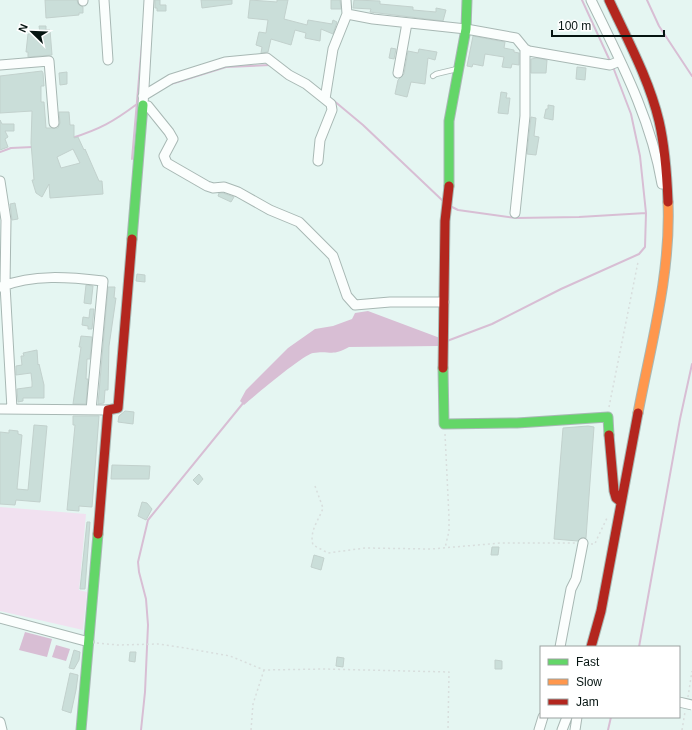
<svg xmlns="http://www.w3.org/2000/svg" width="692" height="730" viewBox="0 0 692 730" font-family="Arial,sans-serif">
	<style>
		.green { fill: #f1e1f0 }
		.water { fill: #d8bed4 }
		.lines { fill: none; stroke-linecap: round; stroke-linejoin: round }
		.stream { stroke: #d8bed4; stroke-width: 2 }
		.building { fill: #caded9; stroke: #c2d1cd; fill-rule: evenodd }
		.lane-casing { stroke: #a8b8b4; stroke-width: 6 }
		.street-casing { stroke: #a8b8b4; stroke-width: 11 }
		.fast-casing { stroke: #a8b8b4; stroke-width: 11 }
		.slow-casing { stroke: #a8b8b4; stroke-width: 11 }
		.jam-casing { stroke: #a8b8b4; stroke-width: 11 }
		.path { stroke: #d8dedd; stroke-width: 1.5; stroke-dasharray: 2 3; stroke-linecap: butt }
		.lane { stroke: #fbfefd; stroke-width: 4.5 }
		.street { stroke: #fbfefd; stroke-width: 9 }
		.fast { stroke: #63d668; stroke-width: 9 }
		.slow { stroke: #ff974d; stroke-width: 9 }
		.jam { stroke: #b3261e; stroke-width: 9 }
		.street-bridge-casing { stroke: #a8b8b4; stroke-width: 11; stroke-linecap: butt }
		.street-bridge { stroke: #fbfefd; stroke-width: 9 }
	</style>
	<rect width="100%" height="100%" fill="#e5f6f2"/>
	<path class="green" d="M0 507 86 514 79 590 87 592 83 630 0 611Z"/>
	<path class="water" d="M368 311 440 338 438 346 349 347C332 357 330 350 313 353 303 355 254 396 244 405L240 401 246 390 288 348 315 329 333 326 352 319 355 313Z
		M25 632 52 639 47 657 19 650Z
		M56 645 70 649 66 661 52 657Z"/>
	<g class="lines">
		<path class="stream" d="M582 0 610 61
			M647 0 659 26 692 76
			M171 84 226 67 270 65
			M333 100 363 125 443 201
			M72 138C100 129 113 122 137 104
			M0 152 11 148 33 147
			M132 159 143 32
			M452 207 458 210 516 218 579 217 646 213
			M447 341 492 324 561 289 639 254 645 247 646 213 640 156 631 114 613 67
			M639 647 680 419 692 364
			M141 730 145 692 148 625 146 599 139 572 138 562 148 520 244 402
			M608 730 611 717"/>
	</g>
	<path class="building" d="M45 0H77L78 4 83 7V13H79V15L46 18Z
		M155 0H160V5H166V11H157V8H155Z
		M201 0H232V4L202 8Z
		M250 0 277 2V0H288L284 19 307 25 308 20 332 24 333 20 337 22 333 34 321 29 320 41 305 38 306 33 295 30 291 45 271 39 268 52 261 53 262 47 256 45 259 32 266 33 268 20 248 18Z
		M331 0H340L341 9H331Z
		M354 0 380 1V4L413 7V10L436 12V8L446 10 443 21 370 12 371 9 353 8Z
		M39 26H46V30H50L52 55 28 57V52H26L28 34 40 33Z
		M473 36 505 42 504 48 514 50V52L519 53V65L512 64 511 68 502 67 504 57 485 54 483 66 473 64 472 67 467 66Z
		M391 48 396 49 394 59 389 58Z
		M419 49 437 52 435 60 428 58 425 84 411 82 407 97 395 94 398 80 404 74 408 51 418 53Z
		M537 58 547 60 546 73H531V59Z
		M577 67 586 68 585 80 576 79Z
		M42 71 43 73 44 86H41V102H44L46 128H58L60 123 59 112H69L70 125H74V138L78 137 84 150 85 149 99 181H102L103 194 50 198 49 184 42 197 36 193 32 180H34L31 143 32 111 0 113V76ZM73 149 80 163 61 168 57 157Z
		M67 72V84L60 85 59 73Z
		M501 92 507 93 506 98H510L508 114 498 113Z
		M548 105 554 106 553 120 544 118 546 109H548Z
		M531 117 536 118 534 136 539 137 536 155 527 154Z
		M0 120 2 124H14V131H5L8 137 5 139 8 147 0 150Z
		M219 193H223L234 197 231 202 218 196Z
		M15 203 18 219 12 220 10 204Z
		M137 274 145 275V282L136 281Z
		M86 285 93 286 91 304 84 303Z
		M108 287H115L114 298H116L109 346 108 390H105L104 403 98 404Z
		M90 309H94L92 329H88V326L82 325 83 317 89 318Z
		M81 336 92 337 90 359H87L86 379H88L86 404H73L81 347H79Z
		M37 350 38 365 39 364 44 385V398H23V401L18 402 17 389 32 387V382L31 373 16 375V366L22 365 21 356H24L23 353Z
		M125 411 134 412 133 424 118 422 119 416Z
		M73 416H99L92 507 79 506V511L67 510 75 425H73Z
		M34 425 47 426 40 502 16 500 15 505 0 504V432L9 433V430L18 431V434L22 435 17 489 28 490Z
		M588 426 594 427 586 538H581L578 541 554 539 563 428Z
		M112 465 150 466 149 479H111Z
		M199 474 203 479 198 485 193 480Z
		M142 502 147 503 152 509 146 520 138 516Z
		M87 522H90L85 589H80Z
		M492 547H499L498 555H491Z
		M314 555 324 558 321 570 311 567Z
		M74 650 80 652 79 660 74 669 69 668Z
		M130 652H136L135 662 129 661Z
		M337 657 344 658 343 667 336 666Z
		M495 660 502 661V669H495Z
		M70 673 78 675 76 690 71 713 62 710Z"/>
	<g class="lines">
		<g class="lane-casing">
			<path id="lane" d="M433 76 436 74 457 69"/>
		</g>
		<g class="street-casing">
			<path id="street" d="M83 0V1
				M104 0 108 60
				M149 0 143 105 148 106 169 132 173 139 164 156 167 163 207 186 213 188 224 187 238 192 270 210 299 222 333 256 347 296 355 305 390 302H444
				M346 0 347 14 373 19 466 29 516 38 525 49 529 51 610 65 620 61
				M591 0C620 60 651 118 662 184
				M0 65 49 61 54 123
				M398 73 407 23
				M143 96 171 79 225 62 267 58 289 75 306 84 331 104 332 110 320 140 318 161
				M325 99 333 49 347 14
				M0 181 6 220 5 285 12 409
				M515 213 525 116V49
				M0 287C34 274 68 277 103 281L91 410
				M0 409 108 410
				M0 618 89 642
				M560 647 571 589 576 579 583 543
				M0 722 2 730
				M539 730 543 717
				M562 730 567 717
				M575 730 577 717"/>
		</g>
		<g class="fast-casing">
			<path id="fast" d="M449 186V121L466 29 467 0
				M132 239 143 105
				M443 368 444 424 517 423 608 417 609 435
				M81 730 98 534"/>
		</g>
		<g class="slow-casing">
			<path id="slow" d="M638 413C651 344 671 273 668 202"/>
		</g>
		<g class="jam-casing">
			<path id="jam" d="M609 0C627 39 649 79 659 121 665 147 667 176 668 202
				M443 368 445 221 449 186
				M609 435 614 491 616 498 621 502
				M98 534 108 410 118 408 132 239
				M591 647 601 611 638 413"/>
		</g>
		<path class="path" d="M609 407 638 262
			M445 434 449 517V531L445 548
			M315 486 323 508C319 520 309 531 313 545L328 553 365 548 431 549 501 543H576
			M591 544H595L596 541 608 516
			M97 643 118 645 158 644 185 648 230 656 264 670 323 669 449 672 448 730
			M688 697 692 671
			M251 730 253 704 264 670
			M682 730 685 712"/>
		<use href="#lane" class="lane"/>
		<use href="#street" class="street"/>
		<use href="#fast" class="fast"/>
		<use href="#slow" class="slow"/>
		<use href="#jam" class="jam"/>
		<g class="street-bridge-casing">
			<path id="street-bridge" d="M679 702 692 705"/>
		</g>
		<use href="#street-bridge" class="street-bridge"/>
	</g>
	<rect x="540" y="646" width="140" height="72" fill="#ffffff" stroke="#9ba1a0"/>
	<rect x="548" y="659" width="20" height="6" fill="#63d668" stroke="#9ba1a0"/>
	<text x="576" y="666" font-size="12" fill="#051411">Fast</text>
	<rect x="548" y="679" width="20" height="6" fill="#ff974d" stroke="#9ba1a0"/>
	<text x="576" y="686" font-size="12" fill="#051411">Slow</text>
	<rect x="548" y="699" width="20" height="6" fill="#b3261e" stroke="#9ba1a0"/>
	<text x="576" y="706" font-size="12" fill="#051411">Jam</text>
	<g transform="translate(32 32) rotate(293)" stroke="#ffffff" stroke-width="3" paint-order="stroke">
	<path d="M0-3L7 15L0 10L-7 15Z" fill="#051411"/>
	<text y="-6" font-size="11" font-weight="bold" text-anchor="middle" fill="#051411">N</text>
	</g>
	<path d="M552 30v6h112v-6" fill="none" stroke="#051411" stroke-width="2"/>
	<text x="558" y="30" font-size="12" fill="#051411" stroke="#ffffff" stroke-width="3" paint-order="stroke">100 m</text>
</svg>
